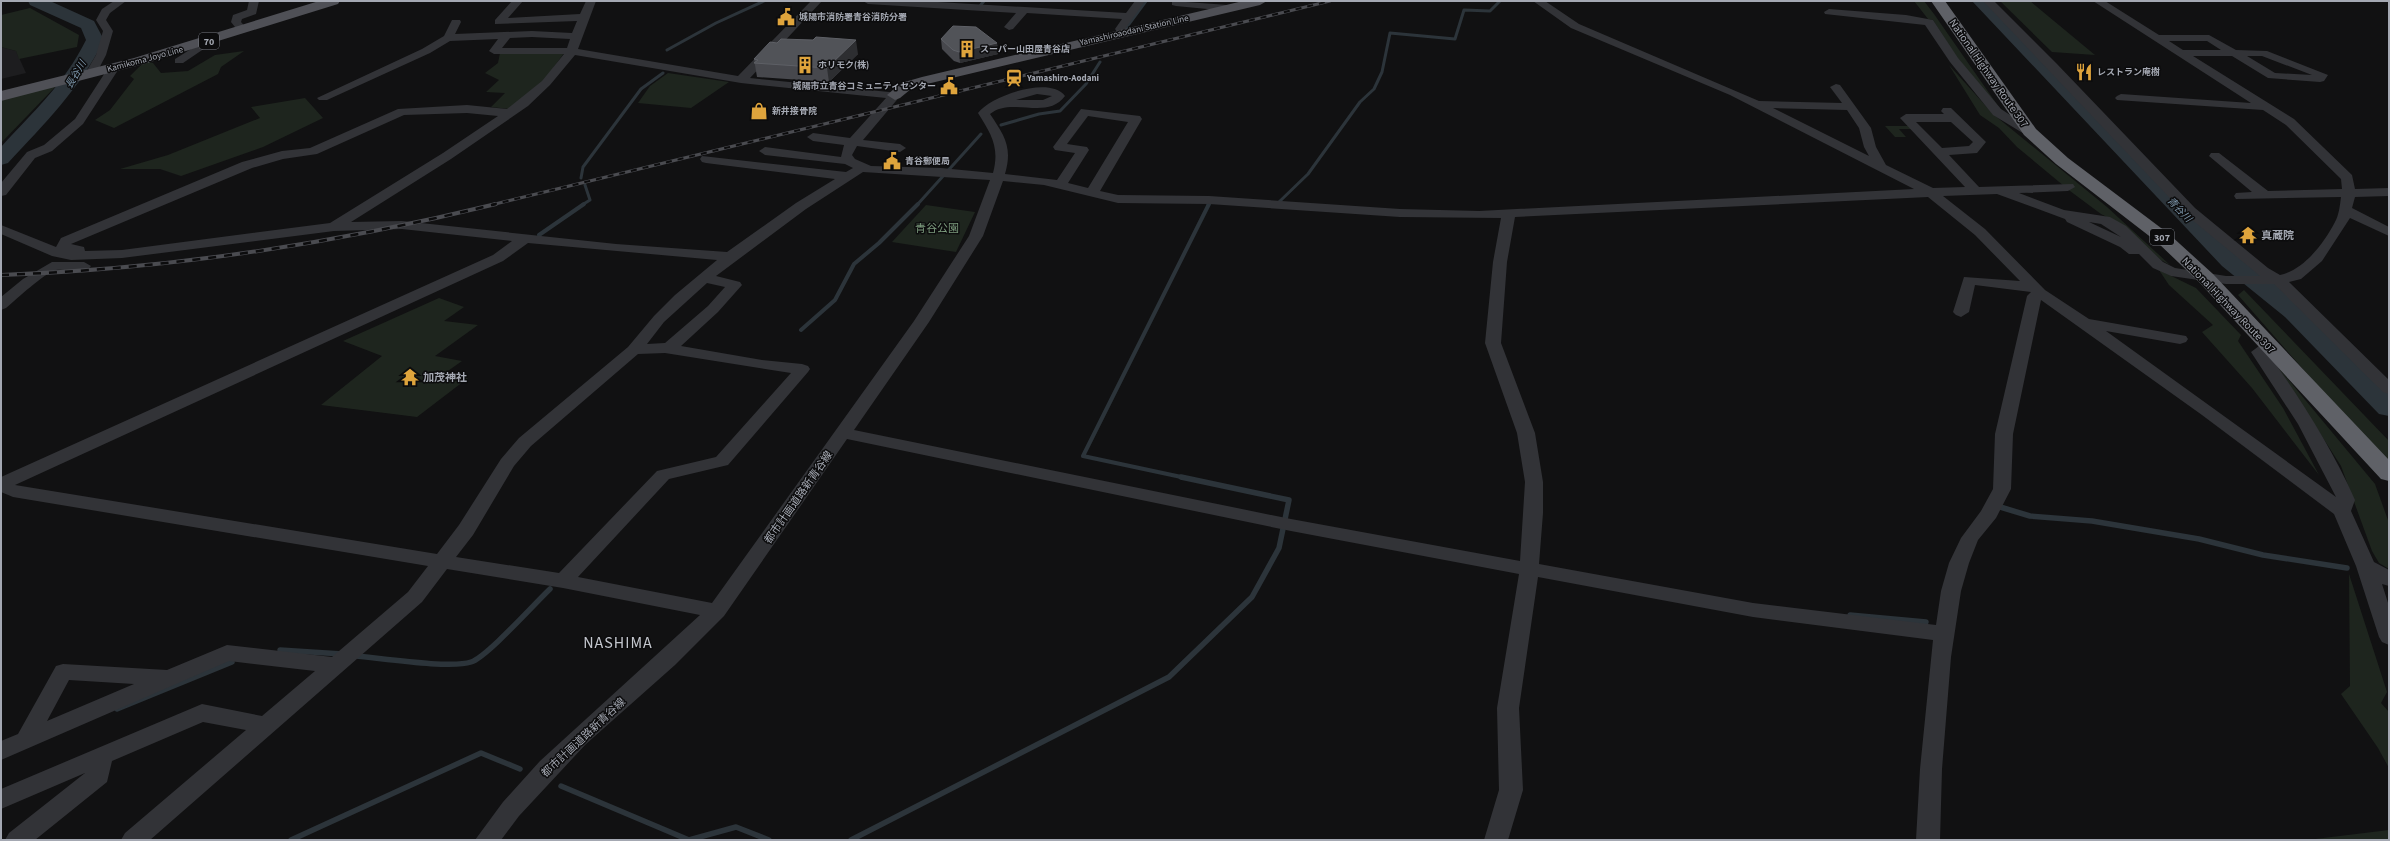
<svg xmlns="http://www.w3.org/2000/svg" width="2390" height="841" viewBox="0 0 2390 841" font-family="'Source Sans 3','Noto Sans JP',sans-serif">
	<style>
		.built { fill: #1d1d1f }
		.green { fill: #1e251e }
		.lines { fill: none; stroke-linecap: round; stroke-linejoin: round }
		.stream-far2 { stroke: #2c343a; stroke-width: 3 }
		.stream-far1 { stroke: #2c343a; stroke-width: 4 }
		.stream { stroke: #2c343a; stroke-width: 5.5 }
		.river { fill: #2c343a; fill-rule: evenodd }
		.minor { fill: #323337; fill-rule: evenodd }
		.major { fill: #4f5056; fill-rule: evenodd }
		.highway { fill: #5f6167; fill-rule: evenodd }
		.rail-far1-casing { stroke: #4a4b50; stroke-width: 3 }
		.rail-casing { stroke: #4a4b50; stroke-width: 4 }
		.rail-far1 { stroke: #0c0c0d; stroke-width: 2; stroke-dasharray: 6; stroke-linecap: butt }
		.rail { stroke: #0c0c0d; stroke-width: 2.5; stroke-dasharray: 8; stroke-linecap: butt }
		.wall { fill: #47484d }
		.shaded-wall { fill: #2d2e31 }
		.building { fill: #515358; stroke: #5e6066 }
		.labels { text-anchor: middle; stroke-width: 3; stroke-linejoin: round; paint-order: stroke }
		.far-poi-label { font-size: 9px; font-weight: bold; fill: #a4a8b2; stroke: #0c0c0d; text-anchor: start }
		.far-street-label { font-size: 9px; fill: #a4a8b2; stroke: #0c0c0d }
		.shield { fill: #0c0c0d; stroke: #767980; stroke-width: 1 }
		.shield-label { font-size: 10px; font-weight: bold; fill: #a4a8b2 }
		.far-water-label { font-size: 10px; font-style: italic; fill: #7d96aa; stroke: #0c0c0d }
		.street-label { font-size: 11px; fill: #a4a8b2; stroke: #0c0c0d }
		.park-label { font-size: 11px; fill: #7c9b7d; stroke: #0c0c0d }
		.poi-label { font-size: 11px; font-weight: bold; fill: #a4a8b2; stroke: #0c0c0d; text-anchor: start }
		.near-quarter-label { font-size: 16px; letter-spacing: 1px; fill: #c4c7ce; stroke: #0c0c0d }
	</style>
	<rect width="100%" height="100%" fill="#111112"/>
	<path class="built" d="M1 47 16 51 26 73 1 79Z"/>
	<path class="green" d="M1914 1H1924L1934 14 2003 113 1957 58 1933 20 1928 19Z
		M2000 1H2030L2095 55 2052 52Z
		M30 8 79 35 77 47 19 59 16 51 1 47V15Z
		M244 51 221 67 218 74 114 128 95 120 110 110 134 79 130 76 145 61 153 63 161 73 188 71 215 55Z
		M500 53H564L543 82 509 109 491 107 505 93 486 92 499 80 485 73 498 63Z
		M1949 65 1993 114 2107 207 2170 265 2161 260 2120 224 2101 214 2070 191 2017 147 1999 128 1980 115Z
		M668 73 729 82 691 108 638 103 650 86Z
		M56 86 1 143V100Z
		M305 98 323 118 263 147 181 176 160 169H120L168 155 260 118 251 107Z
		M1885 126H1909L1912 129H1899L1906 137H1895Z
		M926 205 975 212 956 252 892 242Z
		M2159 270 2196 288 2241 335 2238 341 2283 408 2319 475 2252 388 2202 332 2213 325 2169 285Z
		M2244 290 2389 441V467L2238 295Z
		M439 298 464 307 444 321 478 325 435 356 462 361 445 373 468 378 417 417 321 405 382 356 343 341Z
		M2277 366 2375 484 2389 523V569L2379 563 2372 551 2341 466Z
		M2349 574 2387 692 2381 703 2389 712V768L2378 748 2341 694 2350 686Z
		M2389 830V840H2307Z"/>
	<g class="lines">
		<path class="stream-far2" d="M980 6 984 1
			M1126 28 1146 1
			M667 50 716 23 764 1
			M1001 125 1039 114 1060 111 1086 84 1100 62
			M581 178 583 167 641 89 663 73
			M1279 202 1308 174 1360 102 1374 89 1382 72 1390 33 1455 39 1464 10 1490 11 1500 1
			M582 205 590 200 585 185
			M917 205 981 134
			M1208 205 1210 202"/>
		<path class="stream-far1" d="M539 235 584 204
			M801 330 835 300 854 264 879 243 918 204
			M1186 478 1083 456 1209 204"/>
		<path class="stream" d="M1997 506 2030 516 2092 521 2199 539 2263 555 2347 568
			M1850 615 1926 622
			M280 650 342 654
			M355 656C380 658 451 669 471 662 487 657 535 603 550 589
			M117 709 232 662
			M561 786 689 840 736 827 769 840
			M291 840 481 753 520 769
			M851 840 1169 677 1252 597 1279 548 1289 500 1181 477"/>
		<path class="river" d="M28 1H50L94 21 104 40C79 90 45 123 8 163L1 165V147C34 111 64 84 86 40L81 28 30 5Z
			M1972 1H1989L2238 256C2294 295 2341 343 2389 392V416L2379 414 2285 317 2222 266Z"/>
		<path class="minor" d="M114 1H126L110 13 106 20 113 31 106 55 95 76H87L85 74 96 55 103 31 96 20 102 9Z
			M249 1H259L256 14 242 19 241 22 248 30 243 33 239 32 231 22 233 15 247 10Z
			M512 1H523L508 18 580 14 586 1H596L578 49 738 76 811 1H822L750 78 899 93 901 95 863 140 900 144 906 148 900 152 857 146 852 155 855 159 871 166 941 168 993 173C1000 147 991 134 978 113 990 96 1050 75 1065 96 1047 121 1011 96 990 114 1004 135 1013 147 1005 174L1057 180 1075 153 1055 150 1053 147 1081 109 1140 116 1142 119 1100 191 1118 195 1209 196 1400 209 1479 211 1914 189 1730 95 1571 28 1533 1H1545L1579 24 1759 101 1842 103 1830 87 1836 84 1840 85 1871 128 1876 147 1886 165 1933 188 1965 187 1900 118 1906 114H1944L1941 111 1943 108H1951L1986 142 1977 153 1949 155 1979 187 2073 184 2075 187 2068 191 2019 193 2064 210 2110 217 2126 226 2163 262 2175 268 2226 276H2260L2185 214 1983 1H1994L2057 64 2195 208 2268 268 2280 275C2304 270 2324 243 2335 222 2339 215 2340 205 2341 197L2236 199 2234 196 2236 193 2252 192 2209 156 2211 153H2219L2268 191 2342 189 2341 179 2286 125 2263 110 2117 100 2115 98 2117 96 2121 94 2251 103 2093 1H2105L2159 35H2209L2236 50 2267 51 2328 75 2324 81 2320 82 2268 78 2232 56H2193L2294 119 2352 175 2355 189 2389 188V196L2355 197 2352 208 2389 227V236L2350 218 2322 261 2301 279 2289 282 2389 380V394L2383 392 2274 284H2226L2171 276 2153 268 2139 254H2129L2120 247 2067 222 2065 219 1997 194 1943 196 1985 229 2045 290 2089 319 2186 336 2188 339 2186 342 2180 344 2106 331 2336 497 2298 424 2251 352 2263 343H2275L2277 346 2268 353C2301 400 2332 448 2355 500L2351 511 2374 562 2389 570V586L2382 584 2389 606V645L2382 642 2379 637 2356 566 2334 514 2202 415 2041 300 2013 434 2011 489 1996 518 1978 540 1969 563 1961 591 1951 657 1942 769 1940 840H1916L1920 769 1933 640 1753 617 1538 577 1519 708 1523 790 1508 840H1484L1499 790 1497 708 1519 574 1291 531 847 439 724 616 675 665 586 744 519 816 501 840H475L503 802 540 761 700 615 563 588 447 569 422 602 150 840H121L125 833 246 730 203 722 112 761 107 782 35 840H5L9 833 85 773 1 809V789L202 704 262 716 315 671 229 661 1 760V741L18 734 56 666 63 664 167 670 227 645 332 657 408 592 428 566 13 497 1 492V477L493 255 512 241 402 229 334 231 122 258 71 260 52 256 1 234V225L56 247 61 238 242 162 282 151 310 148 398 109 467 105 507 109 542 81 564 54H494L489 51 498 39 450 41 430 53 327 100H319L317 98 422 49 444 36 452 20H460L461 22 455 34 532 31 572 33 577 21 495 24V20ZM532 37 570 39 567 48H502L510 38ZM2169 41H2207L2221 50H2183ZM575 55 741 83 886 98 850 138 813 133 807 137 813 141 844 145 841 157 765 147 759 151 765 155 845 164 853 168 846 172 702 156 700 159 702 162 706 163 835 179 796 203 727 252 616 244 402 221 351 222 451 159 528 106 550 85ZM2247 56H2262L2312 75 2275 73ZM1037 94 1052 96 1043 100H1016ZM1773 108 1847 110 1859 128 1864 147 1869 156ZM467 113 498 116 443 153 330 223 122 250 85 251 84 247 71 244 252 168 283 159 317 154 404 115ZM1088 116 1128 122 1088 188 1068 183 1089 150 1087 147 1067 144ZM1916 122H1951L1973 142 1969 146 1942 148ZM863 172 990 180 969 236 914 321 712 603 578 577 669 479 728 465 808 372 810 369 808 366 802 364 762 360 681 346 718 312 742 285 740 282 716 276 806 209ZM1003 181 1044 185 1118 203 1209 204 1400 217 1501 218 1493 262 1485 343 1517 433 1525 482 1520 561 1291 519 854 430 929 322 983 236ZM1928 197 1975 235 2020 281 1964 277 1953 312 1956 315 1961 317 1969 312 1975 285 2031 292 2027 296 1995 434 1993 489 1981 511 1961 538 1949 563 1941 591 1936 625 1753 603 1539 564 1543 513V482L1535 433 1501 343 1507 262 1515 217ZM2089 222 2101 224 2121 237ZM528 243 717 260 675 295 654 316 628 347 519 438 501 459 459 525 437 554 15 485 503 261ZM707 283 725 287 708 306 665 343 647 344 664 322ZM665 353 791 373 716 457 657 471 559 573 456 557 473 535 514 466 531 446 638 354ZM69 680 134 684 47 721Z
			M863 1H921L1126 13 1135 1H1145L1125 29 1128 33 1123 36 1119 35 1115 29 1122 19 1027 13 1013 29 1009 30 1004 27 1016 13 868 4Z
			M1172 1 1228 5 1233 8 1228 11 1176 6 1172 5Z
			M1829 9 1906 15 1933 20 1958 58 2001 109 2036 132 2034 135H2026L1993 115 1950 62 1925 25 1825 14 1824 12Z
			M207 39 212 42 211 44 183 63H175V59Z
			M114 64 120 67 83 124 52 151 35 158 6 195 1 196V183L27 152 44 145 75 119 110 65Z
			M52 262H84L91 266C84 276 66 268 56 270 43 274 17 299 6 308L1 310V297L23 279Z"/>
		<path class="major" d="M319 1H340L338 4 144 64 1 101V91L134 58Z
			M1243 1H1267L1260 5 931 83 911 89 900 98 895 100 887 95 901 83 922 77Z"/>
		<path class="highway" d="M1931 1H1945L2036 129 2068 158 2169 234 2213 274 2389 460V481L2381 479 2199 282 2157 242 2056 164 2024 135Z"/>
		<g class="rail-far1-casing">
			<path id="rail-far1" d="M491 205 1330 1"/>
		</g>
		<g class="rail-casing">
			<path id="rail" d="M1 275C168 269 333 244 496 204"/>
		</g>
		<use href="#rail-far1" class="rail-far1"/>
		<use href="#rail" class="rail"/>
	</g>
	<path class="wall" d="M941 39 997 43 998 54 960 63 954 61 942 49Z
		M777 43 858 54 829 82 757 77 754 59Z"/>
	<path class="shaded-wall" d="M856 40 858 54 829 82 827 68Z
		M997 43 998 54 960 63 959 52Z"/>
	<path class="building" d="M953 26 976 27 997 43 959 52 953 50 941 39Z
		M816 37 856 40 827 68 754 63 758 60 754 59 770 42 777 43 781 39 813 40Z"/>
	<defs>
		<g id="civic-bare" transform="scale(1.38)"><path d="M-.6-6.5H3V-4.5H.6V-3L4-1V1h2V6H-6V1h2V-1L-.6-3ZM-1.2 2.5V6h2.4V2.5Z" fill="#dfa43c" stroke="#0c0c0d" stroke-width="2.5" paint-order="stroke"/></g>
		<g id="building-bare" transform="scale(1.38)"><path d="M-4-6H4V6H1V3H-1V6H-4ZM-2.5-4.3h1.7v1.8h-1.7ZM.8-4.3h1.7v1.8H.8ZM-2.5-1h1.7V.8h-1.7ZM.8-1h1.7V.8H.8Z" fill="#dfa43c" stroke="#0c0c0d" stroke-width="2.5" paint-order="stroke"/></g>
		<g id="restaurant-bare" transform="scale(1.38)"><path d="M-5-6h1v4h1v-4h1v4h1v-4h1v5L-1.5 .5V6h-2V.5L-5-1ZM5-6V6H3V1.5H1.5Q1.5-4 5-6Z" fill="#dfa43c" stroke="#0c0c0d" stroke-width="2.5" paint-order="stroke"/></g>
		<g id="station-bare" transform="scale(1.38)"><path d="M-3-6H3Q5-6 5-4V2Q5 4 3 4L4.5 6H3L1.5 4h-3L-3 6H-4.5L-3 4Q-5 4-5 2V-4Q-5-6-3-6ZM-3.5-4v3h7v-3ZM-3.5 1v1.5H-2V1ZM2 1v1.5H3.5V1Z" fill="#dfa43c" stroke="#0c0c0d" stroke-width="2.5" paint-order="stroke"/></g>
		<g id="shop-bare" transform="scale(1.38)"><path d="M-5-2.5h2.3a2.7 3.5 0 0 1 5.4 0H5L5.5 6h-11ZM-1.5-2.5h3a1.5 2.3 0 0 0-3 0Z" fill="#dfa43c" stroke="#0c0c0d" stroke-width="2.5" paint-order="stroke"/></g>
		<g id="temple-bare" transform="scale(1.38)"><path d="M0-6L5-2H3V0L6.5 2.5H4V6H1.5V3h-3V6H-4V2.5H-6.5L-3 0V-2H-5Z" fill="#dfa43c" stroke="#0c0c0d" stroke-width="2.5" paint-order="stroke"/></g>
	</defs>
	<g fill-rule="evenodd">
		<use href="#civic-bare" x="786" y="17"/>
		<use href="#building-bare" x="967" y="49"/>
		<use href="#building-bare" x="805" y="65"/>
		<use href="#restaurant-bare" x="2084" y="72"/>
		<use href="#station-bare" x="1014" y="78"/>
		<use href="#civic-bare" x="949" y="86"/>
		<use href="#shop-bare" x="759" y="111"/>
		<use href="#civic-bare" x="892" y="161"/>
		<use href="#temple-bare" x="2248" y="235"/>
		<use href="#temple-bare" x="410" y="377"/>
	</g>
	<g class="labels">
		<g class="far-poi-label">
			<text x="799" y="20">城陽市消防署青谷消防分署</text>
			<text x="980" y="52">スーパー山田屋青谷店</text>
			<text x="818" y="68">ホリモク(株)</text>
			<text x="2097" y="75">レストラン庵樹</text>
			<text x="1027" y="81">Yamashiro-Aodani</text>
			<text x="936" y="89" text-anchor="end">城陽市立青谷コミュニティセンター</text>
			<text x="772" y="114">新井接骨院</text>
			<text x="905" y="164">青谷郵便局</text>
		</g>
		<g class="far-street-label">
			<text transform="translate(1134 30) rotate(-13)" y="3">Yamashiroaodani Station Line</text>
			<text transform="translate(145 59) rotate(-15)" y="3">Kamikoma Joyo Line</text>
		</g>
		<g class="shield">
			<rect x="199" y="33" width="20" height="16" rx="3"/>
			<rect x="2150" y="229" width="24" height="16" rx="3"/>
		</g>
		<g class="shield-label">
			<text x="209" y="45">70</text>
			<text x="2162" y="241">307</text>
		</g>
		<g class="far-water-label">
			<text transform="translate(75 74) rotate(-59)" y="4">長谷川</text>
			<text transform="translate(2180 209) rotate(46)" y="4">青谷川</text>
		</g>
		<g class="street-label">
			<text transform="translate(1989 73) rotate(55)" y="4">National Highway Route 307</text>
			<text transform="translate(2229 305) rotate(46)" y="4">National Highway Route 307</text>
			<text transform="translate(798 497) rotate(-55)" y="4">都市計画道路新青谷線</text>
			<text transform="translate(583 737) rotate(-43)" y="4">都市計画道路新青谷線</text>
		</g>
		<g class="park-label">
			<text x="937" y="232">青谷公園</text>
		</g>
		<g class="poi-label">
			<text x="2261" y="239">真蔵院</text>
			<text x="423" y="381">加茂神社</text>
		</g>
		<g class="near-quarter-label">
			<text x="618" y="648">NASHIMA</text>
		</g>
	</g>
	<rect width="2390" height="841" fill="none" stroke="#a4a8b2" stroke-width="4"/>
</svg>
